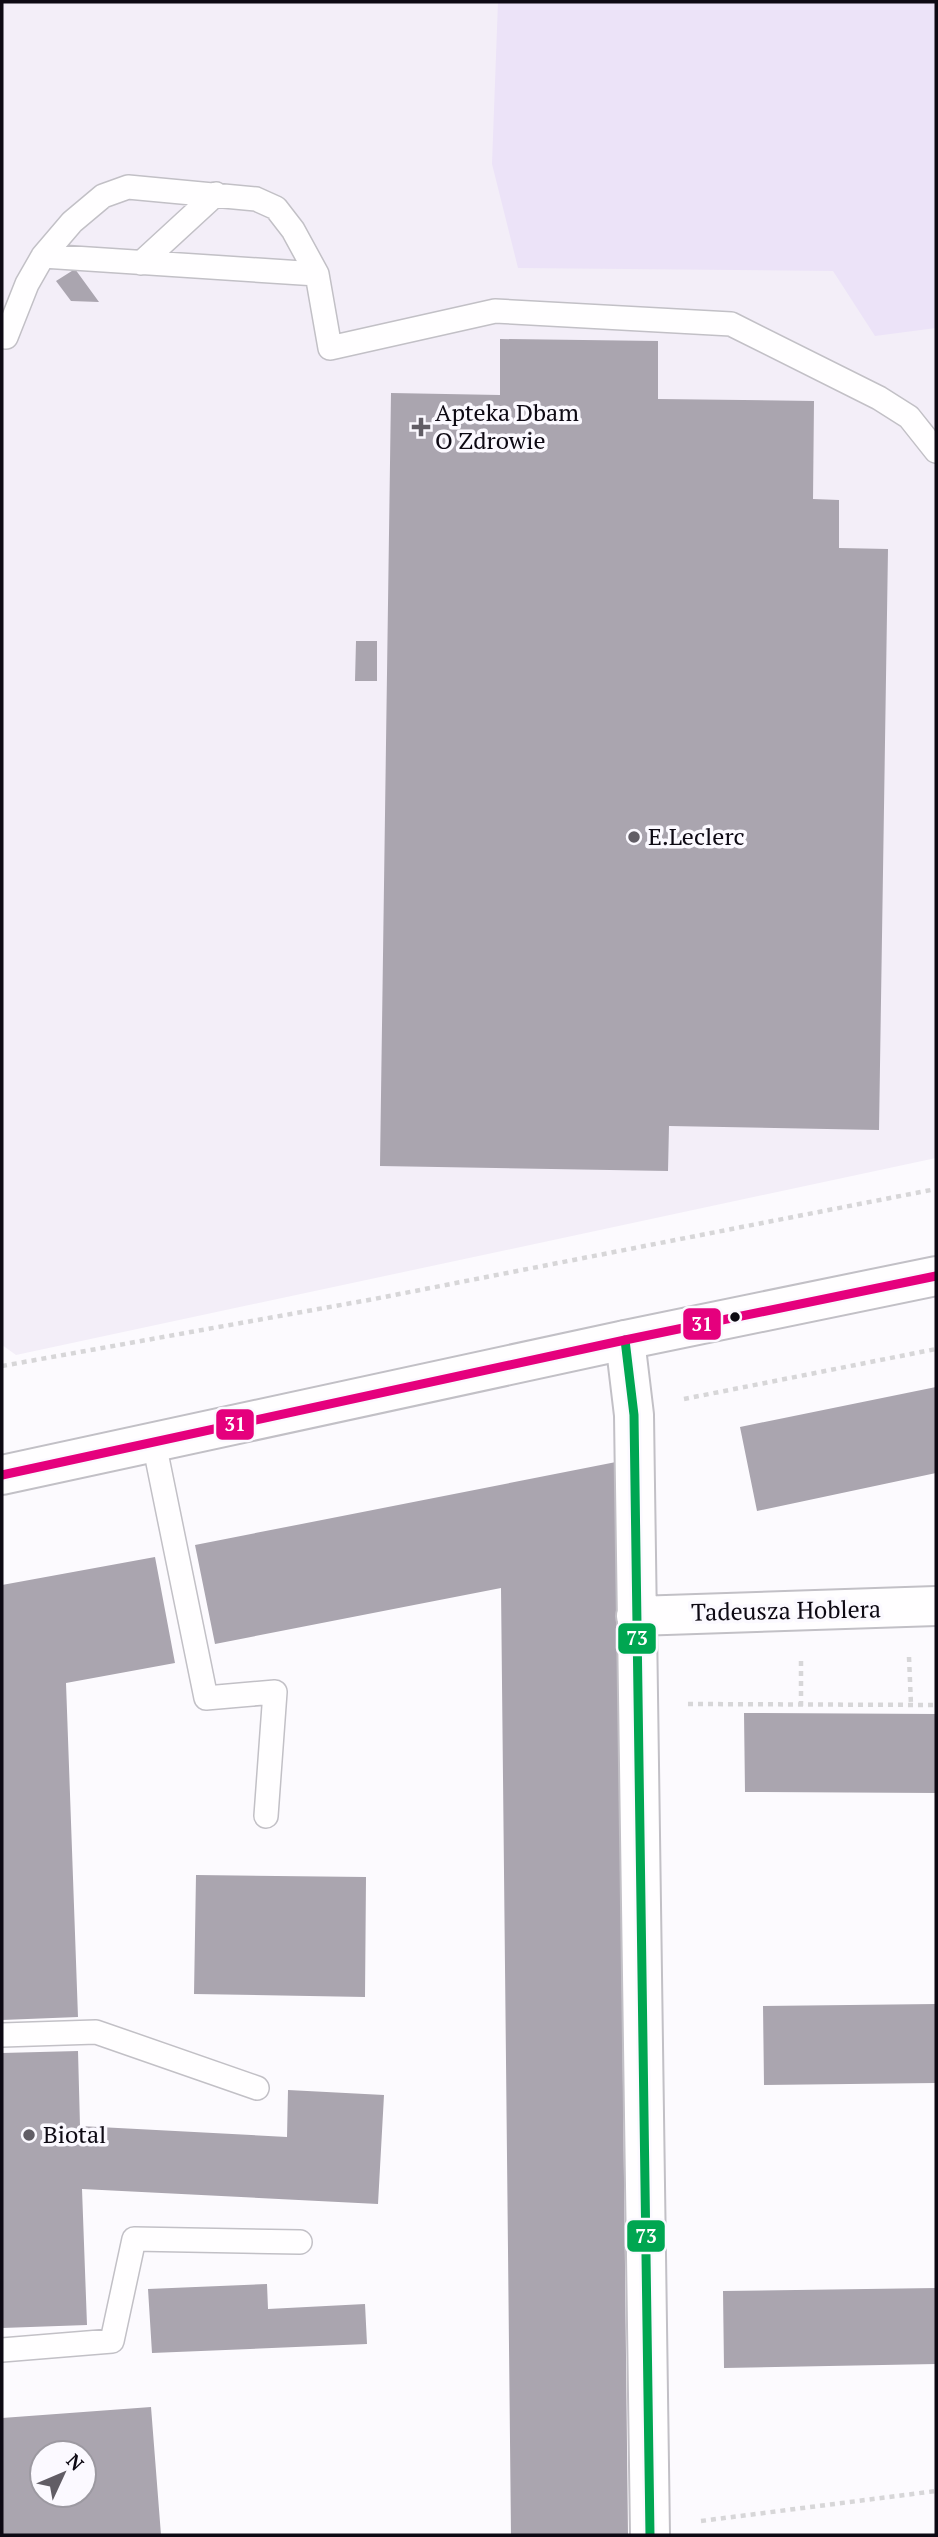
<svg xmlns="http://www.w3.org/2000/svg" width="938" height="2537" viewBox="0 0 938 2537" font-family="'PT Serif',serif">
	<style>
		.built { fill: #f3eef8 }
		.green { fill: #ece3f8 }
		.building { fill: #aaa5af; fill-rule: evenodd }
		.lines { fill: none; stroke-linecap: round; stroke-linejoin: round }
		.service-casing { stroke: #c2c0c6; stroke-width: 26 }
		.minor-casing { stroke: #c2c0c6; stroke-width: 42 }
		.secondary-casing { stroke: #c2c0c6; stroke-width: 42 }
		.path { stroke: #d7d6d8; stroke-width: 4.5; stroke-dasharray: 5 5; stroke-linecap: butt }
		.service { stroke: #fffeff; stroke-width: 23 }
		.minor { stroke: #fffeff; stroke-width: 38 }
		.secondary { stroke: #fffeff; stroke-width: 38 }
		.bus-1-casing { stroke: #fbf9ff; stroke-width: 14 }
		.bus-2-casing { stroke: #fbf9ff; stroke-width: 14 }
		.bus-1 { stroke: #00a651; stroke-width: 9 }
		.bus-2 { stroke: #e5007d; stroke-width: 9 }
		.poi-dot { fill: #615d65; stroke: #fbf9ff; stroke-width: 2.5 }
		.bus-dot { fill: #0d0913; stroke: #fbf9ff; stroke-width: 2.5 }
		.labels { text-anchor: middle; stroke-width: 7; stroke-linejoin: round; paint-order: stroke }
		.poi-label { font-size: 24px; fill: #0d0913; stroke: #fbf9ff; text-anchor: start }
		.street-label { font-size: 24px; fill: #0d0913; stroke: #fbf9ff }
		.line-badge { stroke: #fbf9ff; stroke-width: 2.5 }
		.badge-label { font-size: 19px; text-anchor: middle; font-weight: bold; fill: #fff }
	</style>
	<rect width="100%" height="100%" fill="#fcfafe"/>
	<path class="built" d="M2 2H936V1158L16 1355 2 1345Z"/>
	<path class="green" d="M498 2H936V328L875 336 833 271 518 268 492 164Z"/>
	<path class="building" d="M75 269 99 302 71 301 56 281Z
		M500 339 658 341V399L814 401 813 499 839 500V548L888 549 879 1130 669 1126 668 1171 380 1166 391 393 500 395Z
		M356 641H377V681H355Z
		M936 1387V1473L757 1511 740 1427Z
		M616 1462 628 2535H511L501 1588 215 1644 195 1545Z
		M155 1557 175 1663 66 1683 78 2017 2 2020V1585Z
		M744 1713 936 1714V1793L745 1792Z
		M196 1875 366 1877 365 1997 194 1994Z
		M936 2004V2083L764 2085 763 2006Z
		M78 2051 80 2126 287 2137 288 2090 384 2095 378 2204 82 2189 87 2325 2 2328V2053Z
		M267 2284 268 2309 365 2304 367 2344 152 2353 148 2289Z
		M936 2288V2364L724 2368 723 2291Z
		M151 2407 161 2535H2V2418ZM42 2453H84V2495H42Z"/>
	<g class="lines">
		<g class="service-casing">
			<path id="service" d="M43 256 317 274
				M141 263 216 194
				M6 337 27 284 43 256 72 222 103 196 128 187 256 199 276 208 293 230 317 274 330 348 495 311 731 324 879 398 909 417 936 451
				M154 1443 206 1698 275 1692 266 1816
				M2 2035 96 2032 257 2088
				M2 2350 112 2341 134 2239 300 2242"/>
		</g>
		<g class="minor-casing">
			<path id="minor" d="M625 1340 634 1415 650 2535
				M636 1616 936 1606"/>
		</g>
		<g class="secondary-casing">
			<path id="secondary" d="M2 1475 625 1340 936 1276"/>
		</g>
		<path class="path" d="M2 1366 374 1299 936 1189
			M684 1399 936 1349
			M909 1657 911 1705
			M688 1704 936 1705
			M801 1706V1661
			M701 2521 936 2491"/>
		<use href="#service" class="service"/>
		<use href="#minor" class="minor"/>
		<use href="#secondary" class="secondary"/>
		<g class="bus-1-casing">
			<path id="bus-1" d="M625 1340 634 1415 650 2535"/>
		</g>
		<g class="bus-2-casing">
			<path id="bus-2" d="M2 1475 625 1340 936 1276"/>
		</g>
		<use href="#bus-1" class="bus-1"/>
		<use href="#bus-2" class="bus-2"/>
	</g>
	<g class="poi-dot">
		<path d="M417.5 416.5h7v7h7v7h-7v7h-7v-7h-7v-7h7z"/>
		<circle cx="634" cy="837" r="7"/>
		<circle cx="29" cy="2135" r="7"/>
	</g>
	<circle class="bus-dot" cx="735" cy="1317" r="6"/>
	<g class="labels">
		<g class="poi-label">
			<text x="435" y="421">Apteka Dbam<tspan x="435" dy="28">O Zdrowie</tspan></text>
			<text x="648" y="845">E.Leclerc</text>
			<text x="43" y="2143">Biotal</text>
		</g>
		<g class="street-label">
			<text transform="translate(786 1611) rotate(-1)" y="8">Tadeusza Hoblera</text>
		</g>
	</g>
	<g class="line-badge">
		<rect x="682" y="1307" width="40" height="34" rx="7" fill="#e5007d"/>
		<rect x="215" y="1408" width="40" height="33" rx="7" fill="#e5007d"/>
		<rect x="617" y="1622" width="40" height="33" rx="7" fill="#00a651"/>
		<rect x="626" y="2219" width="40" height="34" rx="7" fill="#00a651"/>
	</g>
	<g class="badge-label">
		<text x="702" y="1331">31</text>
		<text x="235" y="1431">31</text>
		<text x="637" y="1645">73</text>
		<text x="646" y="2243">73</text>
	</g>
	<rect width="938" height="2537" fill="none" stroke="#0d0913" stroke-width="7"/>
	<g transform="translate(63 2474) rotate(46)"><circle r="33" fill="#fbf9ff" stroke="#9c99a1" stroke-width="2"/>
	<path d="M0-5L12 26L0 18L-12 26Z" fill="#615d65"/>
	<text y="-10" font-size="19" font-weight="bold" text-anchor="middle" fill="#0d0913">N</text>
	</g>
</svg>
